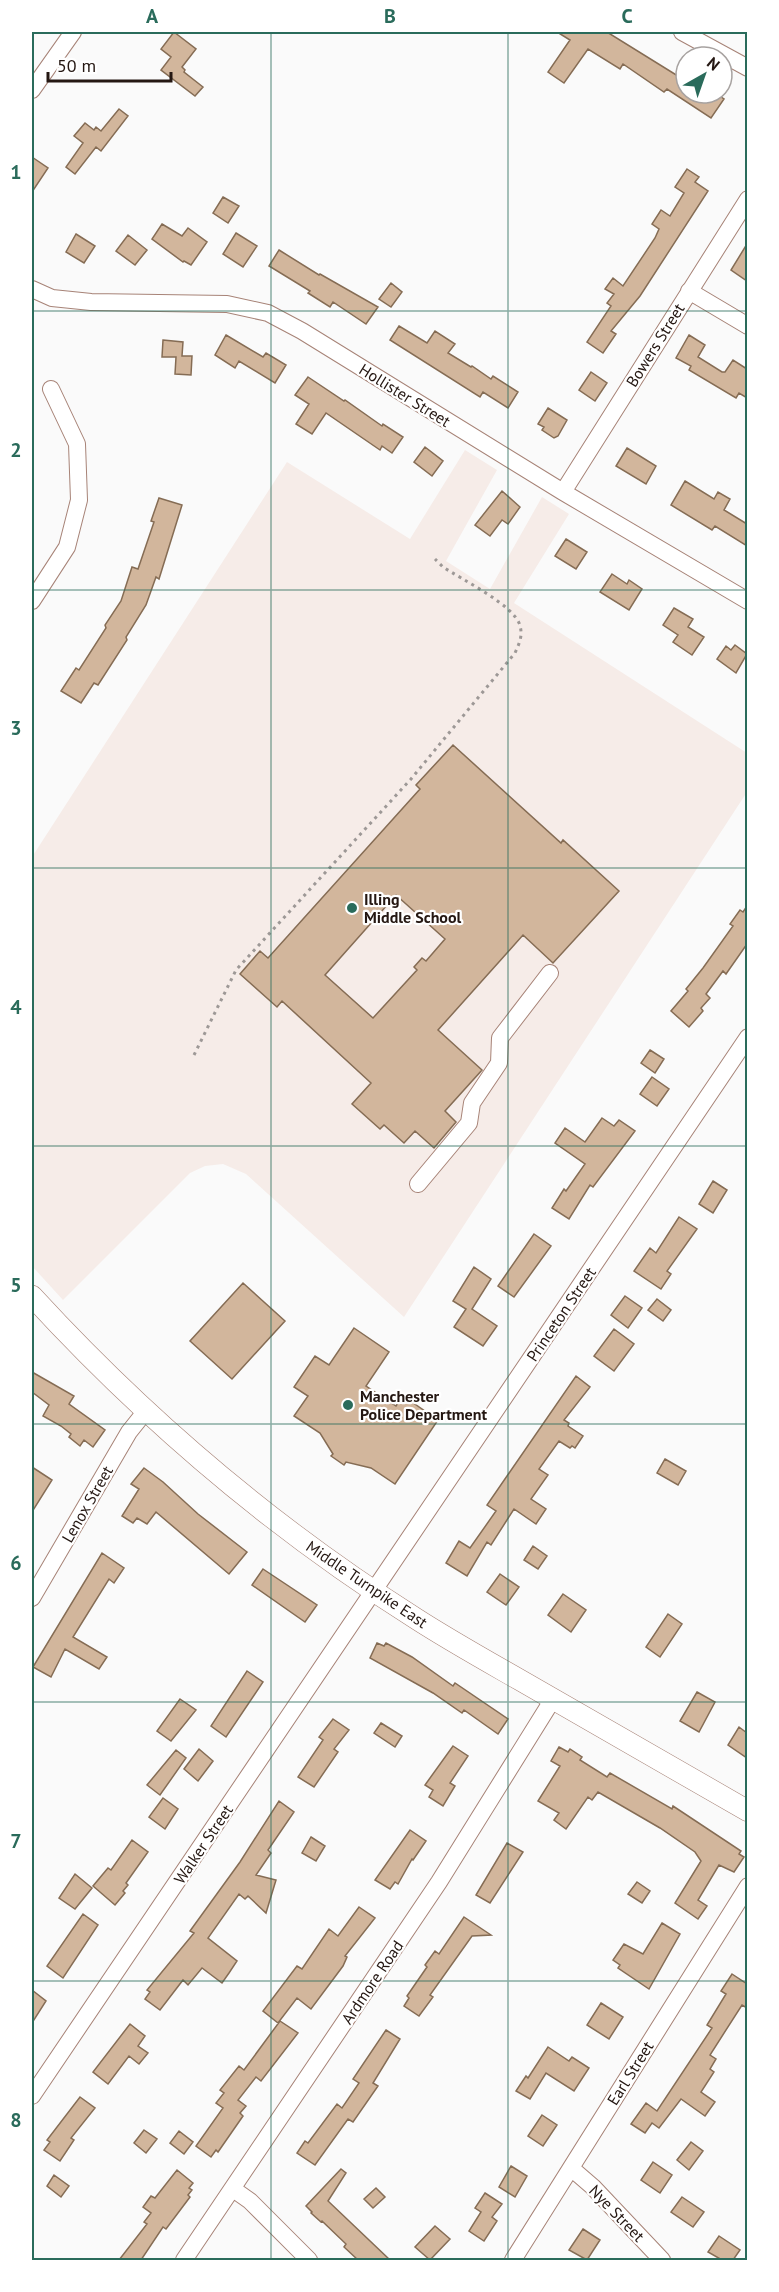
<svg xmlns="http://www.w3.org/2000/svg" width="779" height="2292" viewBox="0 0 779 2292" font-family="'PT Sans',sans-serif">
	<style>
		.built { fill: #f6ece8 }
		.building { fill: #d2b69c; stroke: #856c54; stroke-width: 1.5; fill-rule: evenodd }
		.lines { fill: none; stroke-linecap: round; stroke-linejoin: round }
		.minor-casing { stroke: #a78377; stroke-width: 18 }
		.major-casing { stroke: #a78377; stroke-width: 22 }
		.path { stroke: #9d9896; stroke-width: 3; stroke-dasharray: 3 4.5; stroke-linecap: butt }
		.minor { stroke: #fff; stroke-width: 16 }
		.major { stroke: #fff; stroke-width: 21 }
		.grid { fill: none; stroke: #2a6b5b; stroke-width: 1.5; stroke-opacity: 0.55 }
		.poi-dot { fill: #2a6b5b; stroke: #fff; stroke-width: 2 }
		.labels { text-anchor: middle; stroke-width: 4.5; stroke-linejoin: round; paint-order: stroke }
		.street-label { font-size: 16px; fill: #241712; stroke: #fff }
		.poi-label { font-size: 16px; font-weight: bold; fill: #241712; stroke: #fff; text-anchor: start }
		.neatline { fill: none; stroke: #2a6b5b; stroke-width: 2 }
		.grid-label { font-size: 20px; text-anchor: middle; font-weight: bold; fill: #2a6b5b }
	</style>
	<rect width="100%" height="100%" fill="#fafafa"/>
	<path class="built" d="M465 450 497 470 446 561 490 589 542 497 569 514 514 603 747 753V792L404 1317 246 1174 223 1164 205 1166 190 1173 63 1300 32 1266V857L287 462 410 539Z"/>
	<path class="building" d="M174 32 196 49 182 67 185 70 184 72 203 87 195 96 161 70 171 57 161 49Z
		M557 32H607L686 81V93H715L724 99 711 118 667 89 664 92 623 64 620 69 588 49 564 83 548 72 570 40Z
		M119 109 128 116 101 151 96 147 75 174 66 167 83 143 74 136 85 123 94 130 96 127 101 131Z
		M32 157 48 168 32 192Z
		M687 169 699 177 695 182 708 191 640 296 611 331 616 334 603 353 587 342 611 306 607 303 614 294 605 289 613 278 623 286 655 238 659 229 652 224 661 210 670 216 684 193 675 187Z
		M223 197 239 206 228 223 213 213Z
		M162 224 182 236 188 228 207 242 191 265 184 261 183 262 152 239Z
		M236 233 257 246 243 267 223 254Z
		M76 234 95 246 84 263 66 252Z
		M128 235 147 250 135 265 116 251Z
		M747 244V281L731 270Z
		M279 250 319 275 320 274 378 307 366 324 333 302 330 307 308 293 310 291 269 266Z
		M391 283 402 292 391 307 379 299Z
		M399 326 427 343 435 331 455 344 448 353 471 367 472 366 491 379 493 376 518 392 508 408 483 392 480 397 390 340Z
		M226 335 263 357 266 353 286 365 275 383 239 361 235 368 215 355Z
		M689 335 705 345 698 357 722 372H725L733 360 747 369V398L739 393 736 398 689 370 691 366 676 358Z
		M163 340 183 342 182 356H192L191 375 175 374 176 357H162Z
		M591 372 607 383 595 401 579 390Z
		M308 377 344 401 345 400 382 426 383 424 403 437 392 453 382 446 380 450 326 413 312 434 296 424 309 404 295 395Z
		M548 408 567 420 558 436 554 438 542 430 544 427 538 424Z
		M425 447 443 461 432 476 414 462Z
		M627 448 656 466 646 484 616 466Z
		M685 481 714 499 718 492 730 499 724 510 747 524V546L715 526 712 530 671 505Z
		M502 491 520 507 508 524 502 520 490 536 475 525Z
		M159 498 182 505 159 579 156 577 146 605 126 637 127 640 98 685 94 683 81 703 61 691 76 668 79 670 106 628 105 625 121 601 132 567 138 569 154 522 151 521Z
		M566 539 587 552 576 569 555 556Z
		M612 574 627 584 629 580 642 589 629 610 600 592Z
		M674 608 693 619 688 627 704 637 692 655 673 642 678 635 663 625Z
		M735 645 747 654 736 673 717 659 726 646 731 650Z
		M453 745 561 843 563 840 619 891 553 963 523 935 438 1030 482 1070 445 1111 456 1122 434 1148 415 1131 404 1143 384 1125 380 1129 352 1104 371 1083 282 1001 277 1007 240 974 260 951 268 958 420 789 416 785ZM396 895 445 939 426 961 422 958 414 967 417 970 373 1018 325 975Z
		M747 906V944L726 974 723 971 706 994 710 998 701 1008 703 1011 689 1027 671 1011 688 991 686 989 703 968 733 926 730 924 740 910 743 912Z
		M650 1050 664 1059 655 1073 641 1063Z
		M652 1077 669 1089 657 1106 640 1094Z
		M602 1118 614 1126 619 1120 635 1131 593 1187 590 1185 569 1219 552 1208 564 1189 566 1191 585 1164 555 1143 565 1128 585 1142Z
		M713 1181 727 1190 713 1213 699 1204Z
		M679 1217 697 1229 667 1271 671 1274 661 1289 634 1271 650 1248 656 1253Z
		M534 1234 551 1246 514 1297 498 1286Z
		M474 1267 491 1279 472 1309 497 1326 483 1346 454 1327 466 1309 453 1301Z
		M243 1283 285 1321 232 1379 190 1341Z
		M625 1296 642 1308 628 1328 611 1315Z
		M657 1299 671 1310 663 1321 648 1310Z
		M354 1328 389 1352 366 1386 396 1406 403 1396 438 1420 395 1484 371 1468 346 1462 344 1465 331 1456 333 1454 320 1433 294 1416 308 1396 294 1387 315 1356 329 1365Z
		M614 1329 634 1344 614 1371 594 1356Z
		M32 1372 74 1396 69 1404 105 1430 93 1447 84 1440 80 1446 69 1437 71 1434 61 1426 43 1416 49 1405 32 1392Z
		M576 1376 590 1387 564 1420 569 1423 568 1426 583 1436 575 1448 572 1446 570 1448 559 1441 539 1469 548 1475 531 1499 546 1509 536 1524 514 1509 491 1545 487 1542 467 1576 446 1563 459 1541 470 1548 496 1511 487 1505Z
		M665 1459 686 1471 678 1485 657 1473Z
		M32 1467 52 1480 32 1512Z
		M144 1468 163 1482 198 1514 247 1552 229 1574 156 1512 147 1524 137 1518 133 1523 122 1516 139 1489 131 1484Z
		M533 1546 547 1556 538 1569 524 1560Z
		M102 1553 124 1568 114 1583 109 1579 73 1637 107 1657 99 1669 65 1649 51 1677 33 1667Z
		M263 1569 317 1605 305 1622 252 1585Z
		M500 1574 519 1587 506 1605 487 1592Z
		M563 1594 586 1610 571 1632 548 1615Z
		M668 1614 682 1624 660 1657 646 1647Z
		M377 1643 384 1646 386 1643 412 1657 453 1686 455 1683 508 1719 498 1734 464 1710 462 1713 433 1693 370 1658Z
		M247 1671 263 1682 226 1737 211 1726Z
		M697 1692 715 1702 699 1732 680 1721Z
		M180 1699 196 1710 171 1741 157 1731Z
		M333 1719 349 1730 334 1749 338 1752 314 1787 298 1777 323 1740 319 1737Z
		M381 1723 402 1736 395 1747 374 1733Z
		M739 1727 747 1733V1758L728 1745Z
		M453 1746 468 1756 450 1783 455 1786 443 1806 429 1797 433 1790 425 1785Z
		M559 1747 568 1752 570 1749 582 1757 580 1760 607 1777 610 1773 672 1809 673 1806 741 1851 739 1854 744 1857 734 1872 719 1865 698 1900 707 1906 698 1919 675 1903 701 1861 695 1852 660 1828 598 1792 592 1800 588 1797 566 1829 554 1820 559 1813 538 1801 560 1766 551 1761Z
		M199 1749 213 1761 198 1781 184 1769Z
		M176 1750 186 1758 160 1795 147 1785Z
		M163 1798 178 1809 165 1829 149 1817Z
		M279 1801 294 1812 268 1850 271 1853 256 1875 276 1880 266 1913 248 1896 245 1899 239 1894 208 1938 237 1961 229 1973 222 1983 202 1968 188 1985 183 1980 160 2010 145 1999 150 1992 147 1990 194 1933 190 1931 240 1862Z
		M410 1830 426 1841 413 1860 412 1859 398 1884 395 1882 390 1889 375 1880Z
		M311 1837 325 1846 316 1861 302 1853Z
		M132 1840 148 1852 126 1883 128 1885 123 1891 125 1893 115 1905 93 1886 108 1868 111 1870Z
		M507 1843 523 1852 490 1903 476 1895Z
		M75 1874 92 1888 75 1909 59 1898Z
		M637 1882 650 1891 642 1903 628 1894Z
		M359 1907 375 1918 345 1956 347 1957 343 1966 311 2009 297 1998 278 2023 263 2011 297 1966 302 1969 329 1929 338 1936Z
		M83 1914 98 1925 63 1978 47 1966Z
		M464 1917 491 1935 472 1936 430 1995 433 1997 419 2016 404 2006 409 1998 407 1996 427 1967 425 1965 435 1951 439 1954Z
		M662 1923 680 1934 649 1989 618 1968 620 1965 613 1960 624 1944 643 1954Z
		M732 1974 747 1984V2008L742 2005 710 2055 716 2059 710 2069 714 2072 701 2092 715 2102 705 2116 681 2099 659 2128 652 2123 645 2133 631 2124 646 2103 657 2111 712 2028 707 2025 726 1994 721 1991Z
		M32 1990 46 2001 32 2023Z
		M601 2003 623 2017 609 2039 587 2025Z
		M280 2021 298 2033 261 2081 256 2077 238 2100 246 2106 240 2113 243 2116 218 2152 216 2150 211 2157 196 2146 223 2108 216 2103 224 2093 220 2090 239 2066 244 2070Z
		M130 2024 145 2036 138 2046 148 2053 139 2064 129 2056 108 2084 93 2072Z
		M386 2030 400 2039 373 2083 378 2086 353 2122 348 2119 315 2165 297 2153 305 2141 308 2143 337 2104 342 2108 359 2083 353 2079Z
		M548 2047 569 2061 572 2057 589 2068 574 2091 546 2073 530 2099 516 2091 526 2076 528 2078Z
		M80 2097 95 2108 71 2138 74 2140 60 2161 44 2150 50 2142 47 2140Z
		M542 2115 557 2125 543 2146 528 2136Z
		M144 2130 157 2139 146 2153 134 2143Z
		M179 2131 193 2142 184 2154 170 2143Z
		M691 2142 703 2151 689 2170 677 2160Z
		M653 2162 672 2175 660 2193 641 2180Z
		M511 2166 527 2176 515 2197 499 2187Z
		M341 2169 346 2173 328 2201 390 2260H358L344 2247 346 2244 322 2221 321 2222 311 2213 312 2212 306 2206Z
		M177 2170 193 2183 189 2188 192 2190 188 2195 190 2197 166 2229 163 2227 141 2260H119L147 2224 144 2222 151 2213 143 2207 151 2196 155 2198Z
		M54 2175 69 2186 61 2197 47 2186Z
		M376 2188 385 2197 373 2208 364 2199Z
		M485 2193 502 2204 492 2217 497 2221 484 2241 469 2231 481 2212 475 2208Z
		M682 2197 704 2212 693 2227 671 2212Z
		M435 2226 450 2239 430 2260 415 2247Z
		M583 2229 600 2240 587 2260 569 2250Z
		M719 2236 740 2250 733 2260H722L708 2252Z"/>
	<g class="lines">
		<g class="minor-casing">
			<path id="minor" d="M682 32 748 68
				M32 90 73 32
				M32 289 52 298 91 302 227 304 268 313 302 331 563 492 748 601
				M689 291 748 326
				M563 492 748 199
				M32 601 67 547 79 500 77 444 51 389
				M418 1184 469 1123 472 1103 499 1063 500 1038 550 973
				M32 1598 129 1432 145 1412
				M32 2096 748 1037
				M571 2168 593 2187 662 2260
				M233 2189 250 2201 309 2260
				M184 2260 439 1882 553 1699
				M513 2260 748 1886"/>
		</g>
		<g class="major-casing">
			<path id="major" d="M32 1296C145 1419 273 1528 415 1618 449 1640 485 1660 520 1680 596 1724 672 1768 748 1811"/>
		</g>
		<path class="path" d="M194 1055 236 970 411 779 515 653C519 644 523 636 520 626 516 606 461 579 443 567L435 559"/>
		<use href="#minor" class="minor"/>
		<use href="#major" class="major"/>
	</g>
	<path class="grid" d="M271 32V2260M508 32V2260M32 311H748M32 590H748M32 868H748M32 1146H748M32 1424H748M32 1702H748M32 1981H748"/>
	<g class="poi-dot">
		<circle cx="352" cy="908" r="6"/>
		<circle cx="348" cy="1405" r="6"/>
	</g>
	<g class="labels">
		<g class="street-label">
			<text transform="translate(655 345) rotate(-58)" y="6">Bowers Street</text>
			<text transform="translate(405 395) rotate(32)" y="6">Hollister Street</text>
			<text transform="translate(561 1314) rotate(-56)" y="6">Princeton Street</text>
			<text transform="translate(87 1504) rotate(-60)" y="6">Lenox Street</text>
			<text transform="translate(367 1584) rotate(34)" y="6">Middle Turnpike East</text>
			<text transform="translate(203 1844) rotate(-56)" y="6">Walker Street</text>
			<text transform="translate(372 1982) rotate(-56)" y="6">Ardmore Road</text>
			<text transform="translate(630 2073) rotate(-58)" y="6">Earl Street</text>
			<text transform="translate(617 2213) rotate(46)" y="6">Nye Street</text>
		</g>
		<g class="poi-label">
			<text x="364" y="905">Illing<tspan x="364" dy="18">Middle School</tspan></text>
			<text x="360" y="1402">Manchester<tspan x="360" dy="18">Police Department</tspan></text>
		</g>
	</g>
	<rect width="779" height="2292" fill="none" stroke="#ffffff" stroke-width="66"/>
	<g transform="translate(704 75) rotate(40)"><circle r="28" fill="#ffffff" stroke="#a7a2a0" stroke-width="1.5"/>
	<path d="M0-4.5L10 22L0 15L-10 22Z" fill="#2a6b5b"/>
	<text y="-9" font-size="16" font-weight="bold" text-anchor="middle" fill="#241712">N</text>
	</g>
	<path d="M48 72v9h123v-9" fill="none" stroke="#241712" stroke-width="3"/>
	<text x="57" y="72" font-size="18" fill="#241712" stroke="#ffffff" stroke-width="4.5" paint-order="stroke">50 m</text>
	<rect x="33" y="33" width="713" height="2226" class="neatline"/>
	<g class="grid-label">
		<text x="152" y="23">A</text>
		<text x="390" y="23">B</text>
		<text x="627" y="23">C</text>
		<text x="16" y="179">1</text>
		<text x="16" y="457">2</text>
		<text x="16" y="735">3</text>
		<text x="16" y="1014">4</text>
		<text x="16" y="1292">5</text>
		<text x="16" y="1570">6</text>
		<text x="16" y="1848">7</text>
		<text x="16" y="2127">8</text>
	</g>
</svg>
